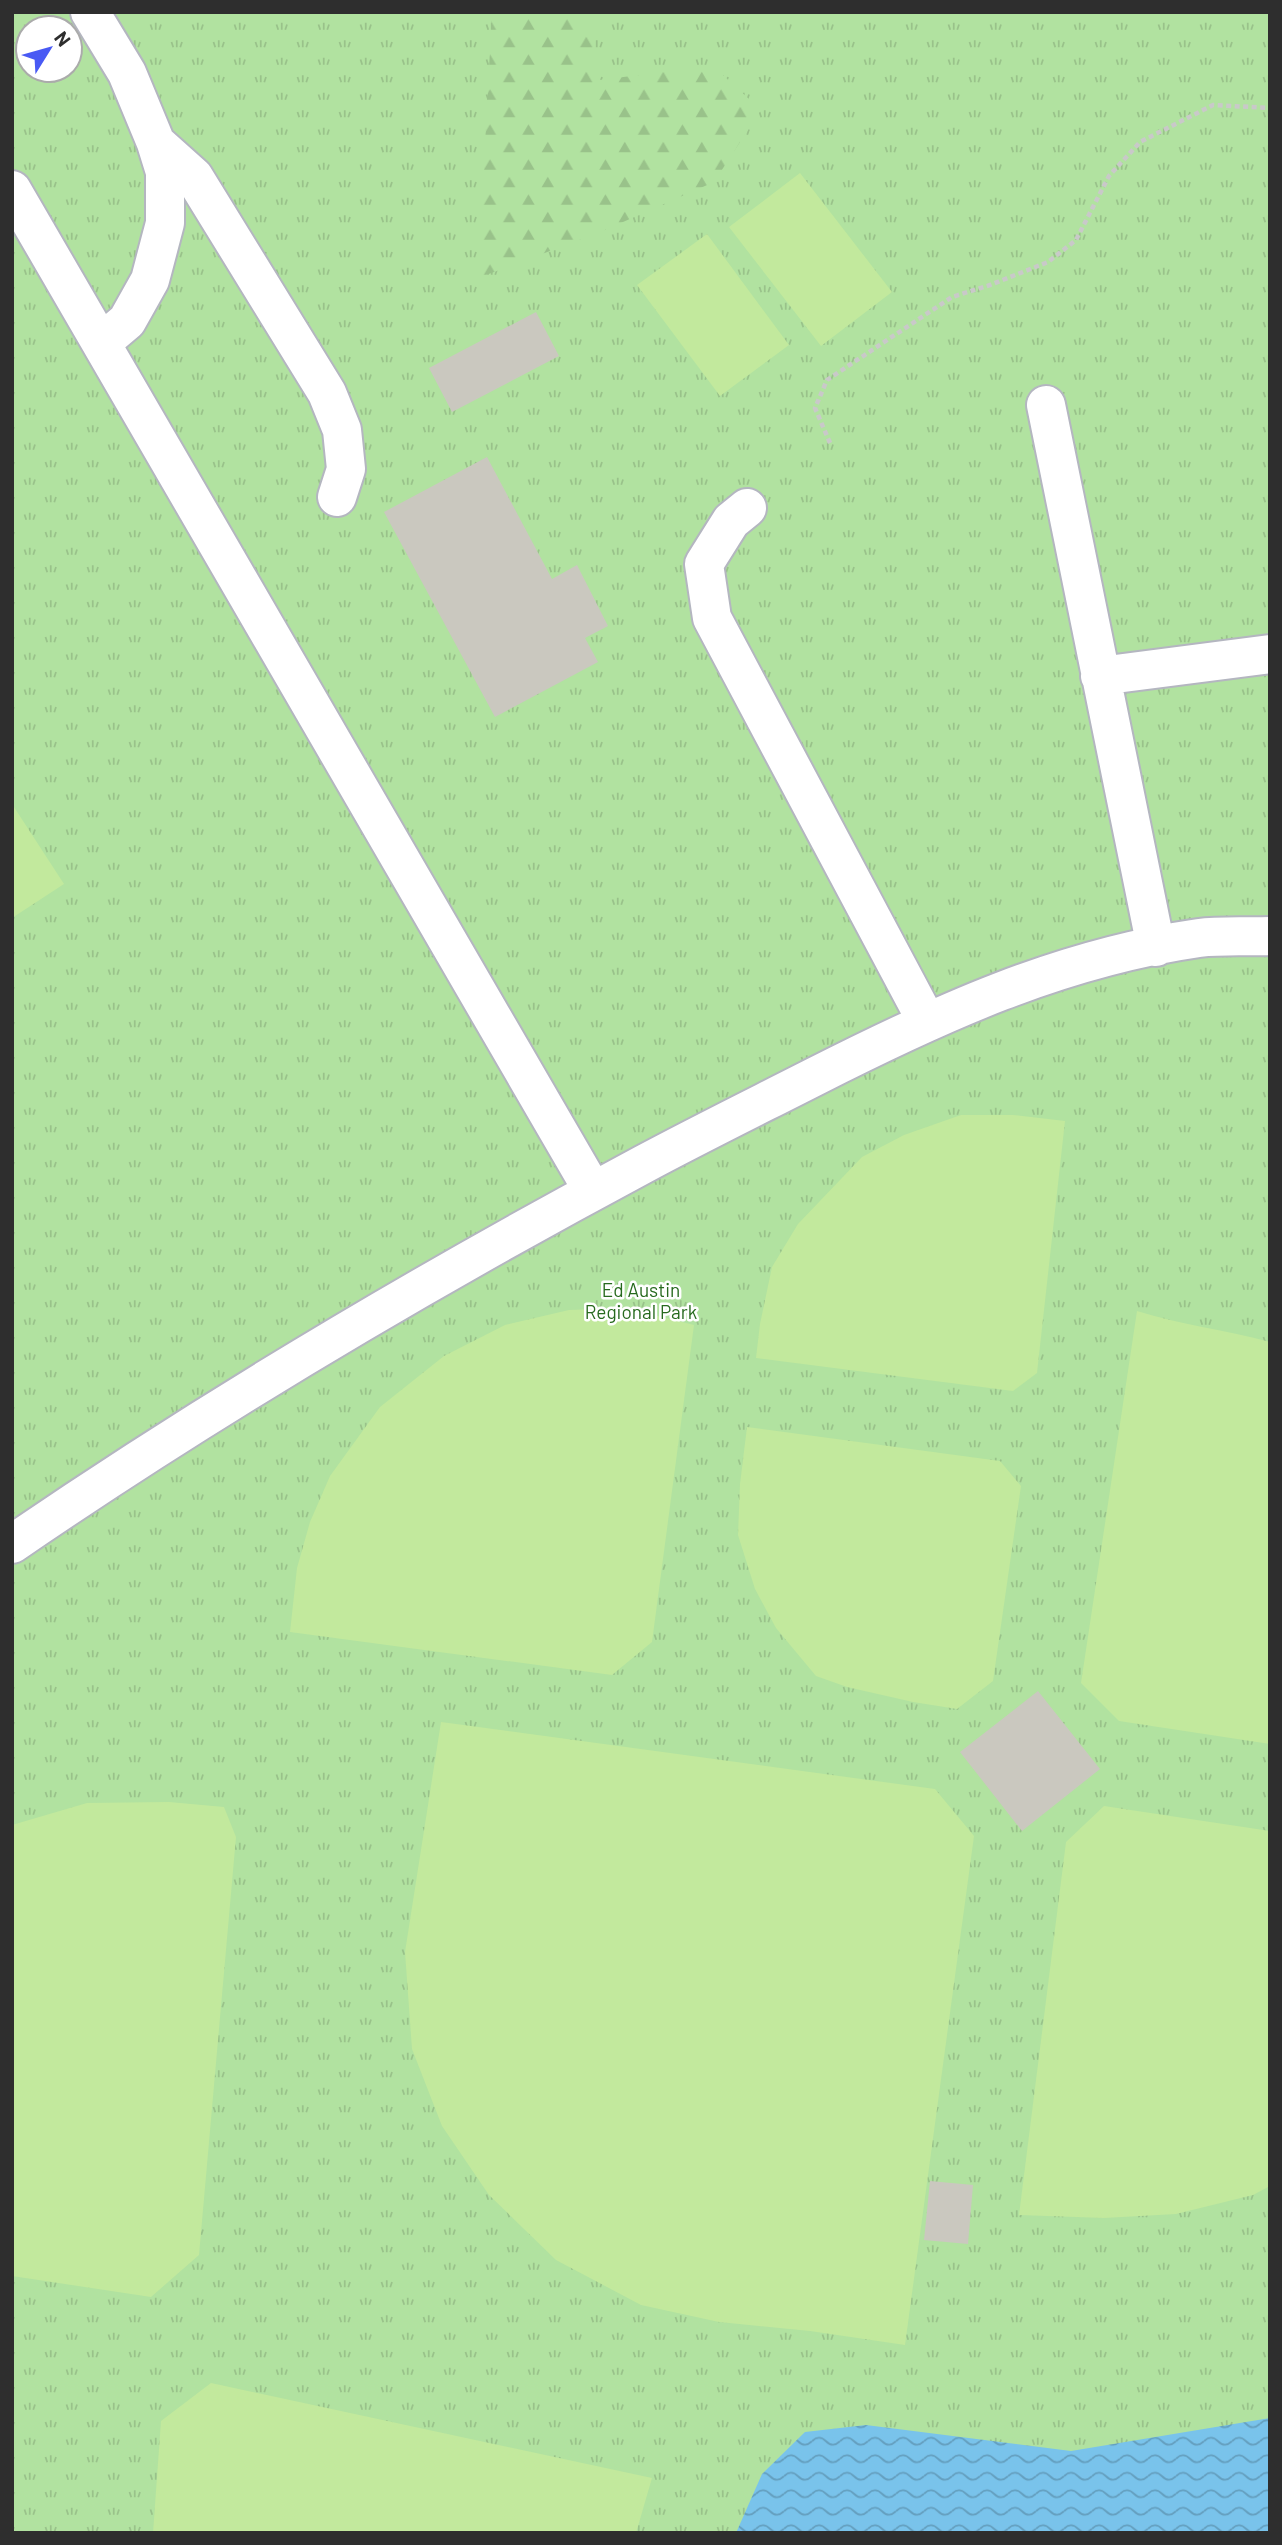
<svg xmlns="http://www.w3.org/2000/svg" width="1282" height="2545" viewBox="0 0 1282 2545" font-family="Barlow,sans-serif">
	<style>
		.grass { fill: url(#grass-tufts); fill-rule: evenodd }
		.forest { fill: url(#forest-firs) }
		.pitch { fill: #c2e99d }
		.water { fill: url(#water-waves) }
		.building { fill: #cac8bf }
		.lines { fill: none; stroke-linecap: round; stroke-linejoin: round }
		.minor-casing { stroke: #b4b6c0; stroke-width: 42 }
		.path { stroke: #c9c9c9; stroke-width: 4.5; stroke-dasharray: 5 3.5; stroke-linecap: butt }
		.minor { stroke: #fff; stroke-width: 38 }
		.labels { text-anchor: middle; stroke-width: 5; stroke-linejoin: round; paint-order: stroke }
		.park-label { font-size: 19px; fill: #276a1e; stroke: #fff }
	</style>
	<defs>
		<pattern id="grass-tufts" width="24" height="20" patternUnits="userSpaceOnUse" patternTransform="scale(1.75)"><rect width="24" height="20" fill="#b1e2a0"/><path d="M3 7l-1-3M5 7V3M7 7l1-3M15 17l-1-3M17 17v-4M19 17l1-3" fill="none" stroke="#99c28a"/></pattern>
		<pattern id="forest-firs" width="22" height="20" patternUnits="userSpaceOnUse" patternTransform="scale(1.75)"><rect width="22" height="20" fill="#b1e2a0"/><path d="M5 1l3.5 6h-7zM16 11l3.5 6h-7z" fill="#99c28a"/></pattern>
		<pattern id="water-waves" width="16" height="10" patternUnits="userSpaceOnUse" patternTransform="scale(1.75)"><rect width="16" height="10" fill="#79c3eb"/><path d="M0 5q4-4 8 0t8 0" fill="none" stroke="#649fbf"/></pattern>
	</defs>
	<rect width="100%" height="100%" fill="#eeeae1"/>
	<path class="grass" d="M12 12H1270V2533H12ZM28 28H70V70H28Z"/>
	<path class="forest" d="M492 12H591L599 80 713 66 761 110 714 182 598 233 478 278Z"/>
	<path class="pitch" d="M800 173 892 292 821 346 729 227Z
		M707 234 789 345 720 396 637 285Z
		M12 804 64 884 12 918Z
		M961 1115H1013L1065 1121 1037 1373 1013 1391 756 1358 760 1324 772 1267 798 1224 862 1157 904 1135Z
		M626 1308 694 1325 652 1642 612 1675 290 1632 297 1568 310 1522 330 1476 380 1407 444 1356 505 1325 569 1310Z
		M1137 1311C1181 1325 1226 1330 1270 1342V1744L1119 1721 1081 1683Z
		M747 1427 1000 1461 1021 1486 993 1681 957 1709 913 1702 847 1687 816 1676 776 1628 755 1589 738 1535 740 1484Z
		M441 1722 935 1789 974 1836 905 2345 810 2331 719 2322 641 2305 556 2260 489 2195 442 2126 412 2049 405 1952Z
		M169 1802 224 1807 236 1837 199 2255 151 2297 12 2276V1825L87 1803Z
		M1104 1806 1270 1831V2186L1253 2195 1176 2214 1104 2218 1019 2215 1066 1842Z
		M211 2383 652 2478 636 2533H153L161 2421Z"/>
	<path class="water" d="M1270 2418V2533H736L762 2474 805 2432 866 2425 1071 2451Z"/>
	<path class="building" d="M536 312 559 356 452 412 429 368Z
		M487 457 552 579 577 565 608 626 585 638 598 662 495 717 384 512Z
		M1038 1691 1100 1769 1022 1831 960 1752Z
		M930 2181 973 2185 968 2244 924 2240Z"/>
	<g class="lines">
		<g class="minor-casing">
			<path id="minor" d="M90 12 127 73 156 143 165 172V223L150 280 127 321 101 343
				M156 143 194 177 327 393 342 430 346 469 337 497
				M12 190 593 1191
				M1046 405 1156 947
				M747 508 731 521 704 564 712 618 927 1022
				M1100 676 1270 654
				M12 1544C215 1405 427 1280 644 1164 700 1134 757 1106 814 1077 938 1014 1060 958 1199 938 1222 935 1247 937 1270 936"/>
		</g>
		<path class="path" d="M830 443 815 408 827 380 952 297 990 285 1048 262 1076 240 1109 176 1140 142 1213 105 1270 108"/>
		<use href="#minor" class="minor"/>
	</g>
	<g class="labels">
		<g class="park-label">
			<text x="641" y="1297">Ed Austin<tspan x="641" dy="22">Regional Park</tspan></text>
		</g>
	</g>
	<rect width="1282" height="2545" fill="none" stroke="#2e2e2e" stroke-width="28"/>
	<g transform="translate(49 49) rotate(53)"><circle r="33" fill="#ffffff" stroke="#ababab" stroke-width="2"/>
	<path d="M0-5L12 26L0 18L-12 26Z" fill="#495af4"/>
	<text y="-10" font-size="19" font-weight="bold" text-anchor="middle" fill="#2e2e2e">N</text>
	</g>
</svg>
